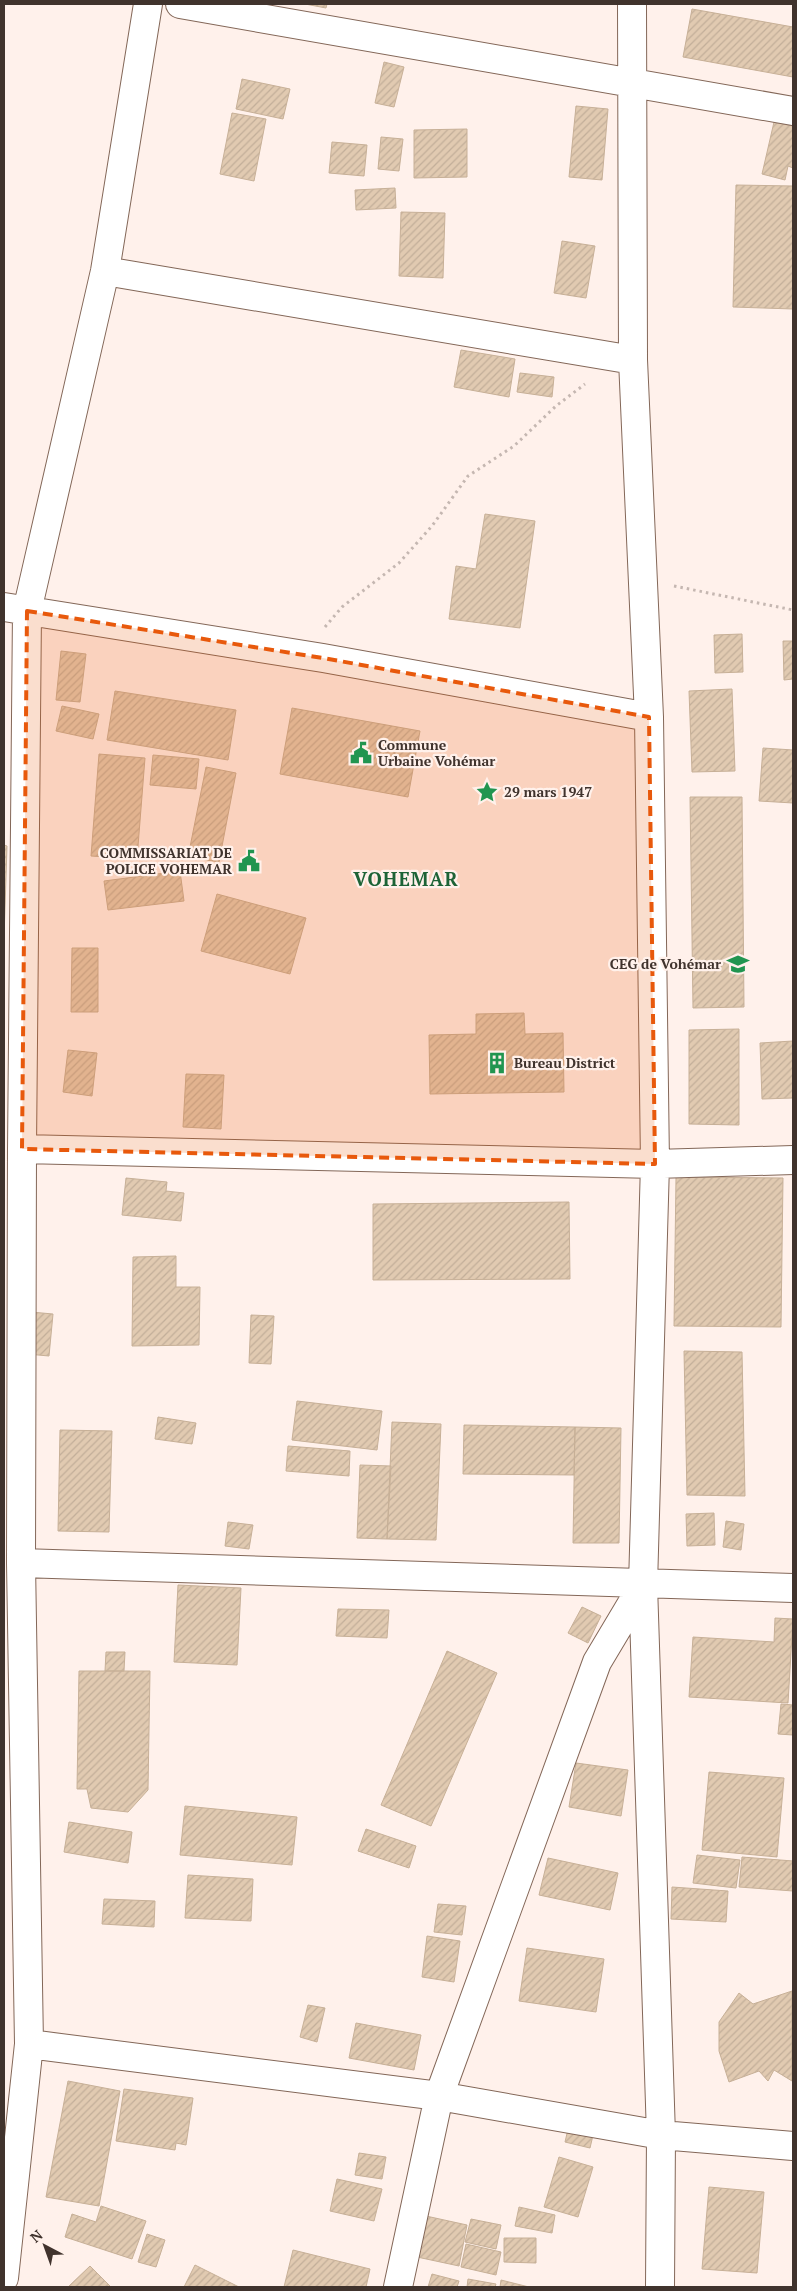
<svg xmlns="http://www.w3.org/2000/svg" width="797" height="2291" viewBox="0 0 797 2291" font-family="'PT Serif',serif">
	<style>
		.building { fill: url(#building-hatch); stroke: #c7b097 }
		.lines { fill: none; stroke-linecap: round; stroke-linejoin: round }
		.minor-casing { stroke: #836758; stroke-width: 30 }
		.path { stroke: #c5b7b1; stroke-width: 3; stroke-dasharray: 2.5 4; stroke-linecap: butt }
		.minor { stroke: #fff; stroke-width: 28 }
		.marked { fill: #e8590c; fill-opacity: 0.2; stroke: #e8590c; stroke-width: 4; stroke-dasharray: 10 6; stroke-linejoin: round }
		.labels { text-anchor: middle; stroke-width: 4.5; stroke-linejoin: round; paint-order: stroke }
		.poi-label { font-size: 14px; font-weight: bold; fill: #40332d; stroke: #fff1eb; text-anchor: start }
		.district-label { font-size: 19px; font-weight: bold; letter-spacing: 1px; fill: #1d6336; stroke: #fff1eb }
	</style>
	<defs>
		<pattern id="building-hatch" width="6" height="6" patternUnits="userSpaceOnUse" patternTransform="scale(1.25)"><rect width="6" height="6" fill="#e1cab1"/><path d="M-1 1l2-2M0 6l6-6M5 7l2-2" fill="none" stroke="#c2ae99"/></pattern>
	</defs>
	<rect width="100%" height="100%" fill="#fff1eb"/>
	<path class="building" d="M305 4H327L326 8Z
		M692 9 793 27V77L683 57Z
		M384 62 404 67 394 107 375 103Z
		M242 79 290 89 283 119 236 109Z
		M576 106 608 109 602 180 569 177Z
		M232 113 266 119 254 181 220 174Z
		M774 122 793 126V168L788 166 785 180 762 174Z
		M467 129V177L414 178V130Z
		M381 137 403 139 399 171 378 169Z
		M332 142 367 145 364 176 329 173Z
		M736 185 793 186V309L733 307Z
		M395 188 396 208 356 210 355 190Z
		M401 212 445 213 443 278 399 276Z
		M562 241 595 246 586 298 554 293Z
		M461 350 515 359 509 397 454 387Z
		M520 373 554 377 552 397 517 392Z
		M485 514 535 521 520 628 449 619 456 566 476 569Z
		M742 634 743 672 715 673 714 635Z
		M783 641H793V679L784 680Z
		M61 651 86 654 80 702 56 700Z
		M732 689 735 771 692 772 689 691Z
		M115 691 236 710 228 760 107 740Z
		M62 706 99 714 93 739 56 731Z
		M292 708 420 731 408 797 280 774Z
		M763 748 793 750V803L759 801Z
		M99 754 145 758 137 859 91 856Z
		M153 755 199 759 196 789 150 785Z
		M206 767 236 773 219 862 188 857Z
		M690 797H742L744 1007 693 1008Z
		M4 845 7 846 4 938Z
		M180 871 184 901 108 910 104 881Z
		M217 894 306 918 290 974 201 951Z
		M72 948H98V1012H71Z
		M524 1013 525 1034 563 1033 564 1092 430 1094 429 1035 476 1034V1014Z
		M739 1029V1125L689 1124V1030Z
		M793 1041V1098L762 1099 760 1043Z
		M68 1050 97 1053 92 1096 63 1092Z
		M186 1074 224 1075 221 1129 183 1127Z
		M676 1177 783 1178 781 1327 674 1326Z
		M126 1178 167 1182 166 1191 184 1193 181 1221 122 1215Z
		M569 1202 570 1279 373 1280V1204Z
		M176 1256V1287H200L199 1345 132 1346 133 1257Z
		M31 1312 53 1314 49 1356 27 1354Z
		M251 1315 274 1316 271 1364 249 1363Z
		M684 1351 742 1352 745 1496 687 1495Z
		M297 1401 382 1411 377 1450 292 1440Z
		M158 1417 196 1423 192 1444 155 1439Z
		M392 1422 441 1424 436 1540 387 1539Z
		M464 1425 575 1427 574 1475 463 1474Z
		M575 1427 621 1428 619 1543H573Z
		M60 1430 112 1431 109 1532 58 1531Z
		M288 1446 350 1451 349 1476 286 1471Z
		M360 1465 391 1466 387 1539 357 1538Z
		M714 1513 715 1545 687 1546 686 1514Z
		M726 1521 744 1524 741 1550 723 1547Z
		M228 1522 253 1525 249 1549 225 1546Z
		M178 1585 241 1588 237 1665 174 1662Z
		M582 1607 601 1616 588 1643 568 1633Z
		M338 1609 389 1610 387 1638 336 1636Z
		M775 1618 793 1619 788 1703 689 1697 693 1637 774 1642Z
		M447 1651 497 1673 431 1826 381 1805Z
		M106 1652H125L124 1671H105Z
		M79 1671H150L148 1790 128 1812 91 1808 87 1789H77Z
		M781 1704 793 1705V1735L778 1734Z
		M576 1763 628 1770 621 1816 569 1807Z
		M709 1772 784 1778 777 1857 702 1850Z
		M185 1806 297 1817 292 1865 180 1855Z
		M69 1822 132 1832 128 1863 64 1852Z
		M366 1829 416 1846 409 1868 358 1851Z
		M697 1855 740 1860 736 1888 693 1883Z
		M742 1857 793 1861V1891L739 1887Z
		M548 1858 618 1873 610 1910 539 1895Z
		M188 1875 253 1879 251 1921 185 1918Z
		M672 1887 728 1891 726 1922 671 1919Z
		M104 1899 155 1901 154 1927 102 1924Z
		M438 1904 466 1906 462 1935 434 1932Z
		M427 1936 460 1941 454 1982 422 1977Z
		M527 1948 604 1959 596 2012 519 2001Z
		M792 1991V2081L774 2070 768 2081 759 2071 729 2082 719 2051V2022L739 1993 753 2004Z
		M308 2005 325 2008 317 2042 300 2037Z
		M356 2023 421 2035 414 2070 349 2058Z
		M68 2081 120 2091 99 2206 46 2197Z
		M124 2089 193 2098 186 2145 176 2143 175 2150 116 2141Z
		M569 2125 594 2131 590 2148 565 2142Z
		M359 2153 386 2157 382 2179 355 2175Z
		M559 2157 593 2167 578 2217 544 2207Z
		M337 2179 382 2189 374 2221 330 2211Z
		M709 2187 764 2192 757 2273 702 2269Z
		M101 2206 146 2221 132 2259 65 2237 72 2214 96 2222Z
		M519 2207 555 2215 552 2233 515 2226Z
		M426 2216 467 2225 459 2266 417 2257Z
		M471 2219 501 2225 496 2249 465 2242Z
		M147 2234 165 2240 156 2267 138 2262Z
		M504 2238H536V2263L504 2262Z
		M466 2244 501 2252 496 2275 461 2267Z
		M293 2250 370 2269 366 2287H284Z
		M195 2265 239 2287H184Z
		M90 2266 111 2287H68Z
		M432 2274 459 2281 457 2287H428Z
		M468 2279 496 2284 495 2287H467Z
		M501 2280 529 2287H500Z"/>
	<g class="lines">
		<g class="minor-casing">
			<path id="minor" d="M180 4 793 111
				M632 4 633 360 649 717 655 1164 643 1585 661 2135 660 2287
				M105 271 633 360
				M4 607 323 658 649 717
				M22 1149 655 1164 793 1160
				M21 1563 793 1588
				M29 2044 439 2096 661 2135 793 2146
				M4 2278 29 2044 21 1563 22 1149 27 611 105 271 148 4
				M398 2287 439 2096 597 1662 643 1585"/>
		</g>
		<path class="path" d="M674 586 793 610
			M325 627 342 607 399 563 432 526 468 476 514 446 556 406 585 384"/>
		<use href="#minor" class="minor"/>
	</g>
	<path class="marked" d="M27 611 323 658 649 717 655 1164 22 1149Z"/>
	<defs>
		<g id="civic-bare" transform="scale(1.725)"><path d="M-.6-6.5H3V-4.5H.6V-3L4-1V1h2V6H-6V1h2V-1L-.6-3ZM-1.2 2.5V6h2.4V2.5Z" fill="#219550" stroke="#fff1eb" stroke-width="2.5" paint-order="stroke"/></g>
		<g id="sight-bare" transform="scale(1.725)"><path d="M0-6L1.8-2.2L6-1.7L2.9 1.2L3.7 5.4L0 3.3L-3.7 5.4L-2.9 1.2L-6-1.7L-1.8-2.2Z" fill="#219550" stroke="#fff1eb" stroke-width="2.5" paint-order="stroke"/></g>
		<g id="school-bare" transform="scale(1.725)"><path d="M0-5L7-2L0 1L-7-2ZM-4 1L0 2.5L4 1V4Q0 6-4 4Z" fill="#219550" stroke="#fff1eb" stroke-width="2.5" paint-order="stroke"/></g>
		<g id="building-bare" transform="scale(1.725)"><path d="M-4-6H4V6H1V3H-1V6H-4ZM-2.5-4.3h1.7v1.8h-1.7ZM.8-4.3h1.7v1.8H.8ZM-2.5-1h1.7V.8h-1.7ZM.8-1h1.7V.8H.8Z" fill="#219550" stroke="#fff1eb" stroke-width="2.5" paint-order="stroke"/></g>
	</defs>
	<g fill-rule="evenodd">
		<use href="#civic-bare" x="361" y="753"/>
		<use href="#sight-bare" x="487" y="792"/>
		<use href="#civic-bare" x="249" y="861"/>
		<use href="#school-bare" x="738" y="964"/>
		<use href="#building-bare" x="497" y="1063"/>
	</g>
	<g class="labels">
		<g class="poi-label">
			<text x="378" y="750">Commune<tspan x="378" dy="16">Urbaine Vohémar</tspan></text>
			<text x="504" y="797">29 mars 1947</text>
			<text x="232" y="858" text-anchor="end">COMMISSARIAT DE<tspan x="232" dy="16">POLICE VOHEMAR</tspan></text>
			<text x="721" y="969" text-anchor="end">CEG de Vohémar</text>
			<text x="514" y="1068">Bureau District</text>
		</g>
		<g class="district-label">
			<text x="406" y="886">VOHEMAR</text>
		</g>
	</g>
	<rect width="797" height="2291" fill="none" stroke="#40332d" stroke-width="10"/>
	<g transform="translate(45 2246) rotate(319)" stroke="#fff1eb" stroke-width="4" paint-order="stroke">
	<path d="M0-4L9 19L0 12L-9 19Z" fill="#40332d"/>
	<text y="-8" font-size="14" font-weight="bold" text-anchor="middle" fill="#40332d">N</text>
	</g>
</svg>
